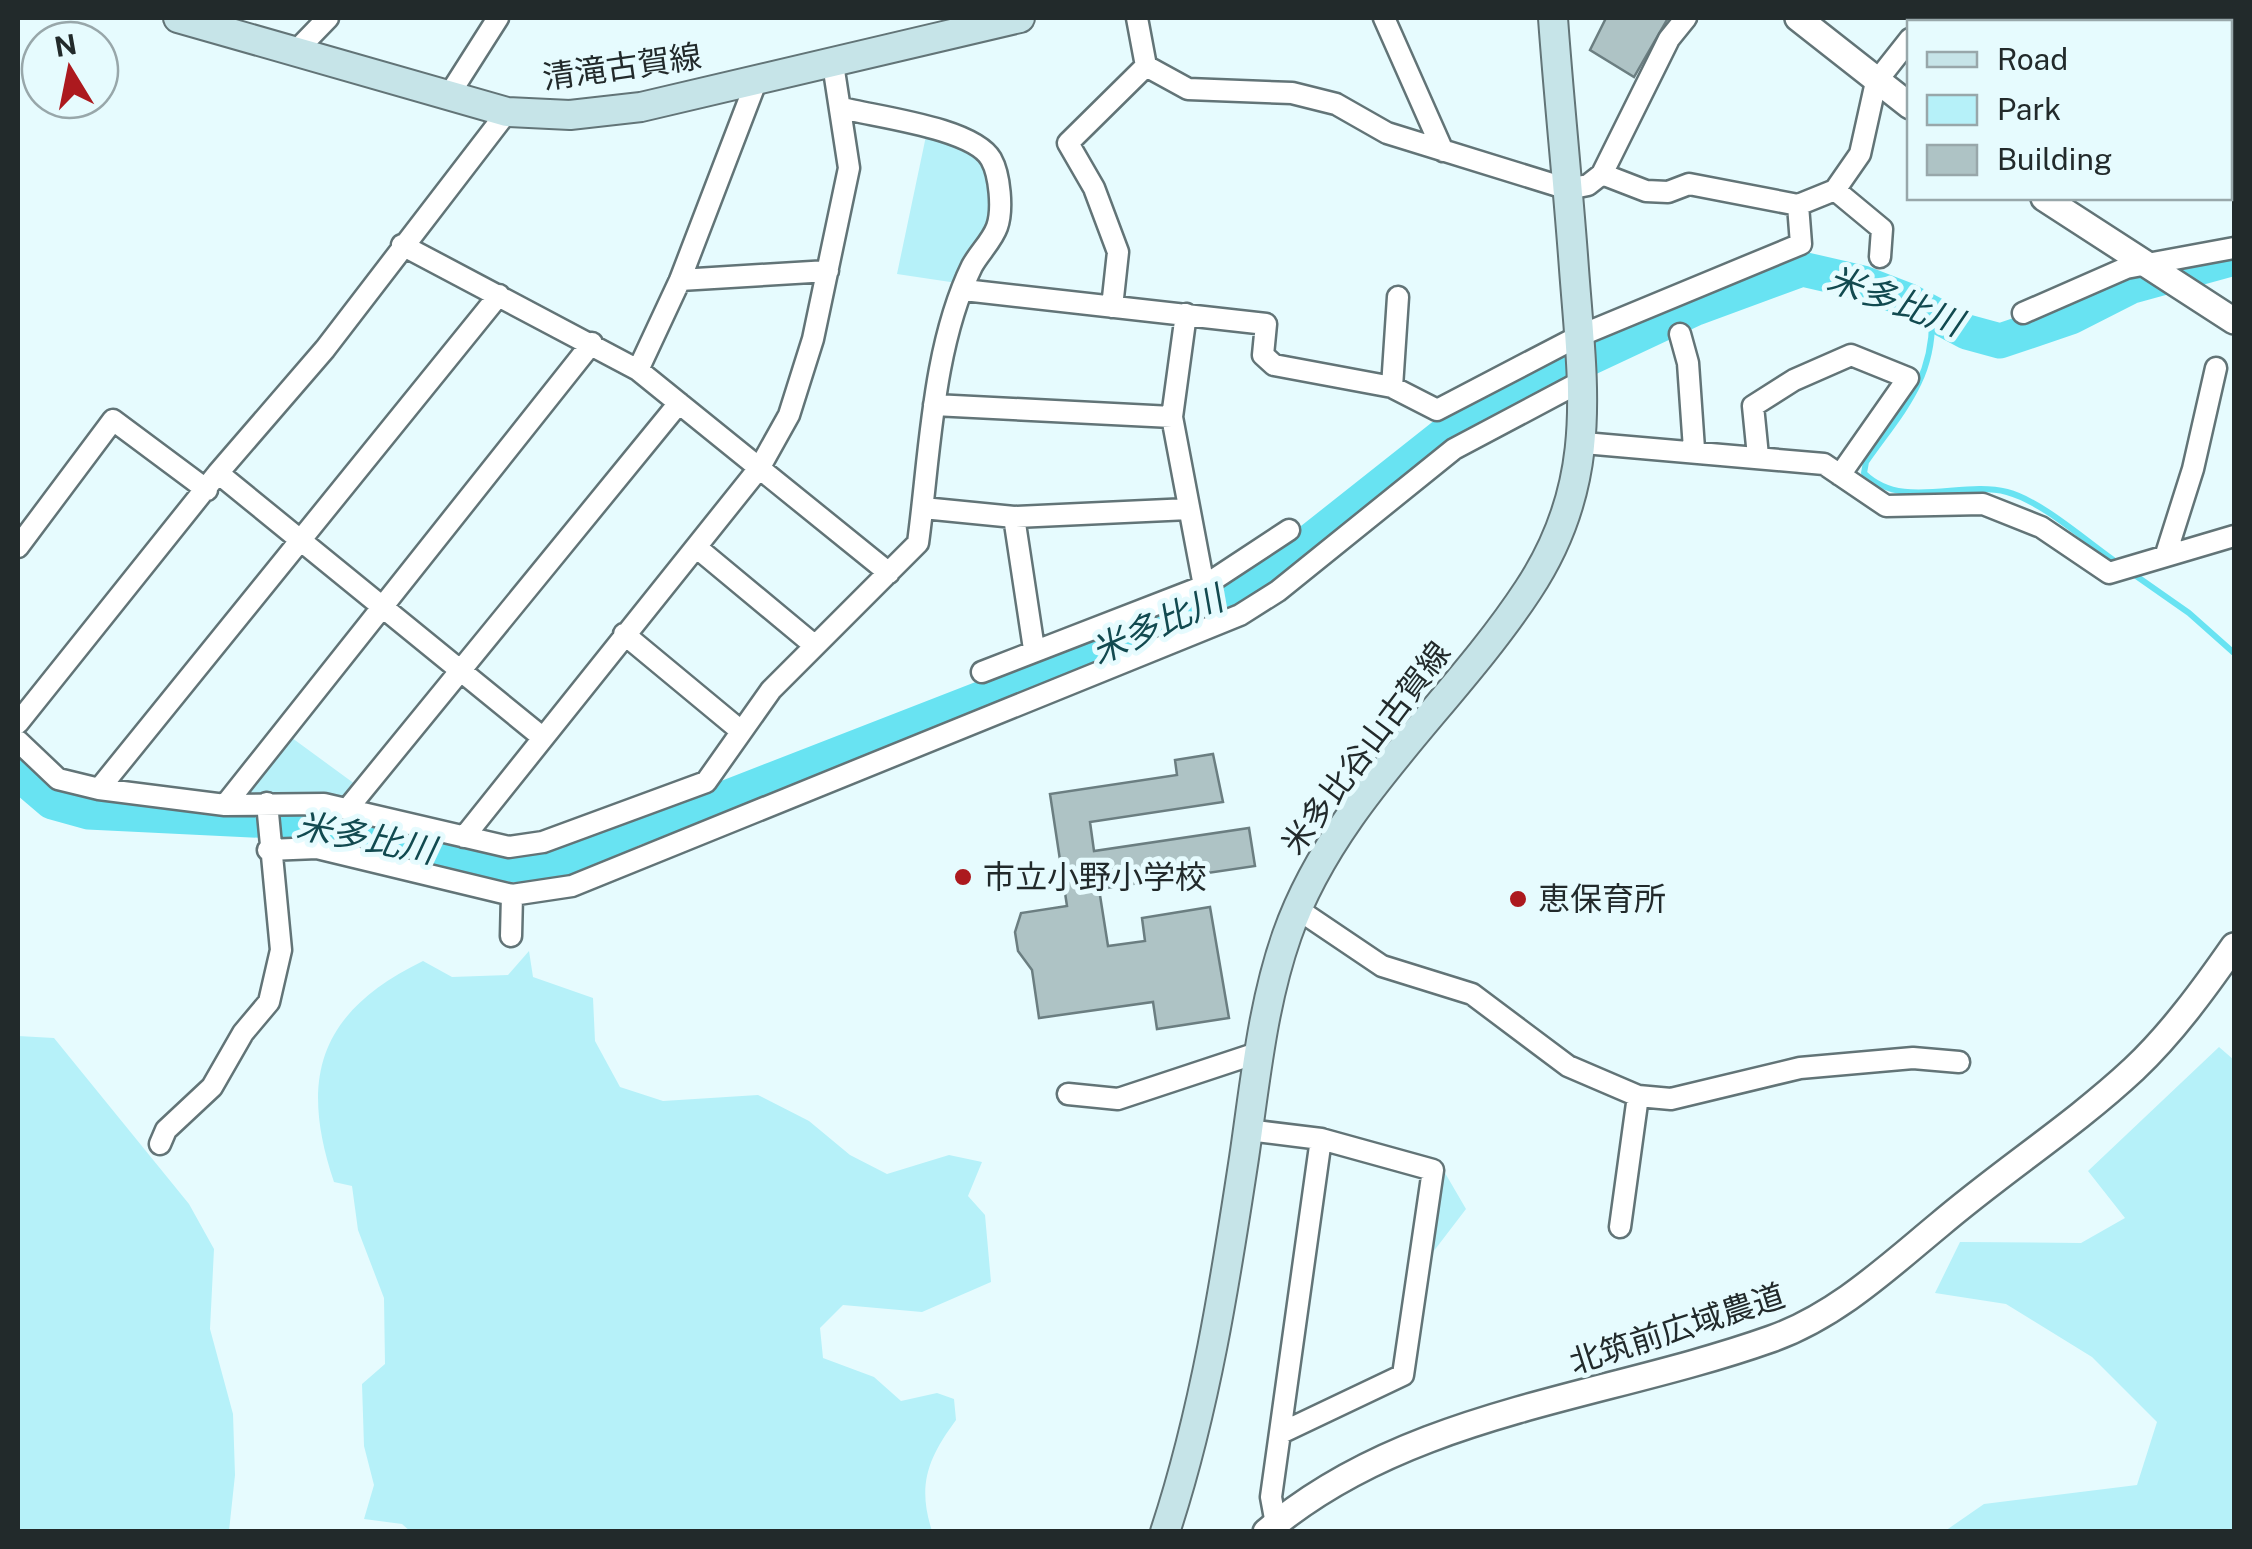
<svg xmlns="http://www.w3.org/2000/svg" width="2252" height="1549" viewBox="0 0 2252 1549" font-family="'Public Sans','Noto Sans JP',sans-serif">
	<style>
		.green { fill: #b6f1f9 }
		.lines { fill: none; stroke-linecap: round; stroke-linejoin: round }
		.stream { stroke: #68e3f2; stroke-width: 6 }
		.river { stroke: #68e3f2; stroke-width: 35 }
		.building { fill: #aec3c5; stroke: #6b7e81; stroke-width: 2.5 }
		.minor-casing { stroke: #627477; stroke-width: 25 }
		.tertiary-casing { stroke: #627477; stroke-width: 30 }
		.secondary-casing { stroke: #627477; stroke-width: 32 }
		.minor { stroke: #fff; stroke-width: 20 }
		.tertiary { stroke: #fff; stroke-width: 25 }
		.secondary { stroke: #c6e4e8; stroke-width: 28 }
		.poi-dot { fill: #ac191e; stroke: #e6fbfe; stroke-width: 4 }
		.labels { text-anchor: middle; stroke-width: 10; stroke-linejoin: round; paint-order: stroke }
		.street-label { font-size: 32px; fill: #222a2b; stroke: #e6fbfe }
		.poi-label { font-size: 32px; fill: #222a2b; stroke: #e6fbfe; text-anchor: start }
		.water-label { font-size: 35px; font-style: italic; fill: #124a50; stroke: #e6fbfe }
	</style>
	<rect width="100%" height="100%" fill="#e6fbfe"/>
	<path class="green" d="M926 136 969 146 985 164 992 202 990 229 957 283 897 274Z
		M288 735 359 787 349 799H242Z
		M529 951 533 977 593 998 595 1041 620 1087 663 1101 758 1095 809 1121 850 1155 887 1174 949 1155 982 1162 968 1196 985 1215 991 1282 922 1312 843 1305 820 1328 823 1358 874 1377 901 1401 937 1393 954 1399 956 1420C928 1458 917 1485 932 1531L411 1532 402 1524 364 1519 374 1485 364 1446 362 1384 385 1364 384 1298 358 1230 352 1186 334 1182C298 1075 321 1011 423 961L452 977 508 975Z
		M18 1036 54 1038 189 1204 214 1249 210 1329 233 1414 235 1475 229 1531H18Z
		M2219 1047 2234 1060V1531H1945L1984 1504 2137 1485 2157 1422 2092 1357 2006 1304 1935 1293 1960 1242 2081 1243 2125 1218 2088 1171Z
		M1441 1166 1466 1209 1430 1256Z"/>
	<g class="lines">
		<path class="stream" d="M1932 316C1934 380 1901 412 1866 462L1864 473C1902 511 1961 480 2007 492 2042 501 2088 543 2119 564
			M2129 571 2189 613 2234 653"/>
		<path class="river" d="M18 773 52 802 88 812 314 823 417 843 469 862 522 865 565 861 635 828 705 806 1186 619 1244 589 1290 557 1448 432 1551 376 1696 308 1802 269 1863 283 1907 300 1967 332 2000 341 2071 317 2132 286 2234 258"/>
	</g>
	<path class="building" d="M1606 18H1668L1634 77 1590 50Z
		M1213 754 1223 802 1090 822 1094 851 1249 828 1255 866 1099 889 1108 946 1145 941 1142 918 1210 907 1229 1018 1157 1029 1153 1002 1039 1018 1032 970 1018 951 1015 932 1021 913 1067 906 1050 794 1177 775 1175 760Z"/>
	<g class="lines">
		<g class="minor-casing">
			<path id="minor" d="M1137 18 1146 66 1188 89 1292 93 1336 104 1387 133 1568 189 1588 185 1602 174 1669 39 1686 18
				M1384 18 1443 151
				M1948 18 1954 22
				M2041 18 2046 22
				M1923 22 1927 18
				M297 50 328 18
				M2230 62 2234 67
				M449 95 498 18
				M2230 141 2234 144
				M1602 174 1646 191 1668 192 1689 184 1798 205
				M1835 190 1882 229 1880 257
				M402 245 638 370 889 573
				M680 280 828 271
				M964 290 1266 324 1263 355 1274 365 1392 387 1437 410 1579 336 1801 244 1798 205 1835 190 1860 154 1876 82 1910 39
				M1112 307 1118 252 1094 188 1068 143 1146 66
				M2023 313 2126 268 2234 248
				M1186 314 1172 417 1204 586
				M1680 334 1688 363 1694 449
				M638 370 680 280 756 82
				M1392 387 1398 297
				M934 405 1172 417
				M1584 443 1824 464 1886 506 1983 504 2041 527 2109 573 2234 536
				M1758 456 1753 406 1794 380 1851 355 1908 378 1840 475
				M218 473 542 737
				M923 508 1014 517 1189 509
				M1014 517 1034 649
				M18 547 113 420 207 490
				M696 547 814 645
				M2166 554 2193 469 2216 368
				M624 634 741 731
				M982 672 1204 586 1289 530
				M18 723 218 473 325 349 507 112
				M18 741 58 779 99 789 225 805 324 804 509 847 543 842 706 782 771 690 918 543C930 455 932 348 972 266 979 253 992 241 997 227 1003 210 1000 175 991 159 973 128 877 117 842 108
				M99 789 499 295
				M225 805 592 343
				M349 807 679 403
				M464 837 760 467 789 415 813 339 849 168 833 64
				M268 850 317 848 512 895 572 886 1240 615 1278 591 1454 449 1584 380
				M1296 908 1382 966 1472 994 1568 1066 1638 1096 1671 1099 1800 1068 1913 1058 1959 1062
				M511 936 512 895
				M1068 1094 1118 1099 1260 1052
				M1248 1130 1321 1139 1433 1170 1403 1375 1281 1433
				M160 1144 166 1130 212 1087 243 1033 269 1002 281 950 267 803
				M1620 1227 1638 1096
				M1276 1524 1271 1497 1321 1139"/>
		</g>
		<g class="tertiary-casing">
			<path id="tertiary" d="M1798 18 1910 106
				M2044 198 2234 321
				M1266 1532C1406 1412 1602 1399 1771 1339 1836 1316 1887 1268 1939 1225 2002 1171 2073 1126 2134 1069 2172 1033 2204 989 2234 946"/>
		</g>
		<g class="secondary-casing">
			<path id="secondary" d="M178 18 507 112 570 115 641 107 1020 18
				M1165 1532C1205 1411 1225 1283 1244 1158 1255 1084 1262 1006 1287 935 1334 801 1452 706 1528 590 1599 483 1583 389 1574 269 1568 185 1559 101 1553 18"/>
		</g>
		<use href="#minor" class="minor"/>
		<use href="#tertiary" class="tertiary"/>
		<use href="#secondary" class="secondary"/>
	</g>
	<g class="poi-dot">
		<circle cx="963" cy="877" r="10"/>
		<circle cx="1518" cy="899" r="10"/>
	</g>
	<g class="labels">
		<g class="street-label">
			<text transform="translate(622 67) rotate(-8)" y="11">清滝古賀線</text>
			<text transform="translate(1366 748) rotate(-53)" y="11">米多比谷山古賀線</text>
			<text transform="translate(1677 1329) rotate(-18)" y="11">北筑前広域農道</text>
		</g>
		<g class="poi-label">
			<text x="983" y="888">市立小野小学校</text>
			<text x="1538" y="910">恵保育所</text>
		</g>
		<g class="water-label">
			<text transform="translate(1895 301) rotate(20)" y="12">米多比川</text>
			<text transform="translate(1157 625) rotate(-24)" y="12">米多比川</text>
			<text transform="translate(366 838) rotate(11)" y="12">米多比川</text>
		</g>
	</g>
	<rect width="2252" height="1549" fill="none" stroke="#222a2b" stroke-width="40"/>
	<rect x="1907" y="20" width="325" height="180" fill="#e6fbfe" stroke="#98a7aa" stroke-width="2.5"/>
	<rect x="1927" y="52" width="50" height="15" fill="#c6e4e8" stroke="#98a7aa" stroke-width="2.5"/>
	<text x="1997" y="70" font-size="30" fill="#222a2b">Road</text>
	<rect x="1927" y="95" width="50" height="30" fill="#b6f1f9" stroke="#98a7aa" stroke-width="2.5"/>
	<text x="1997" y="120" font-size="30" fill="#222a2b">Park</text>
	<rect x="1927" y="145" width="50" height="30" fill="#aec3c5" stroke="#98a7aa" stroke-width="2.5"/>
	<text x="1997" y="170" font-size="30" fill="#222a2b">Building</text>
	<g transform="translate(70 70) rotate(350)"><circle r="48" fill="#e6fbfe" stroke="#98a7aa" stroke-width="2.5"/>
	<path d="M0-8L18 38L0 25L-18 38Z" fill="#ac191e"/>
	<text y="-15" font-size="28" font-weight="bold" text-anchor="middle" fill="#222a2b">N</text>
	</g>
</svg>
